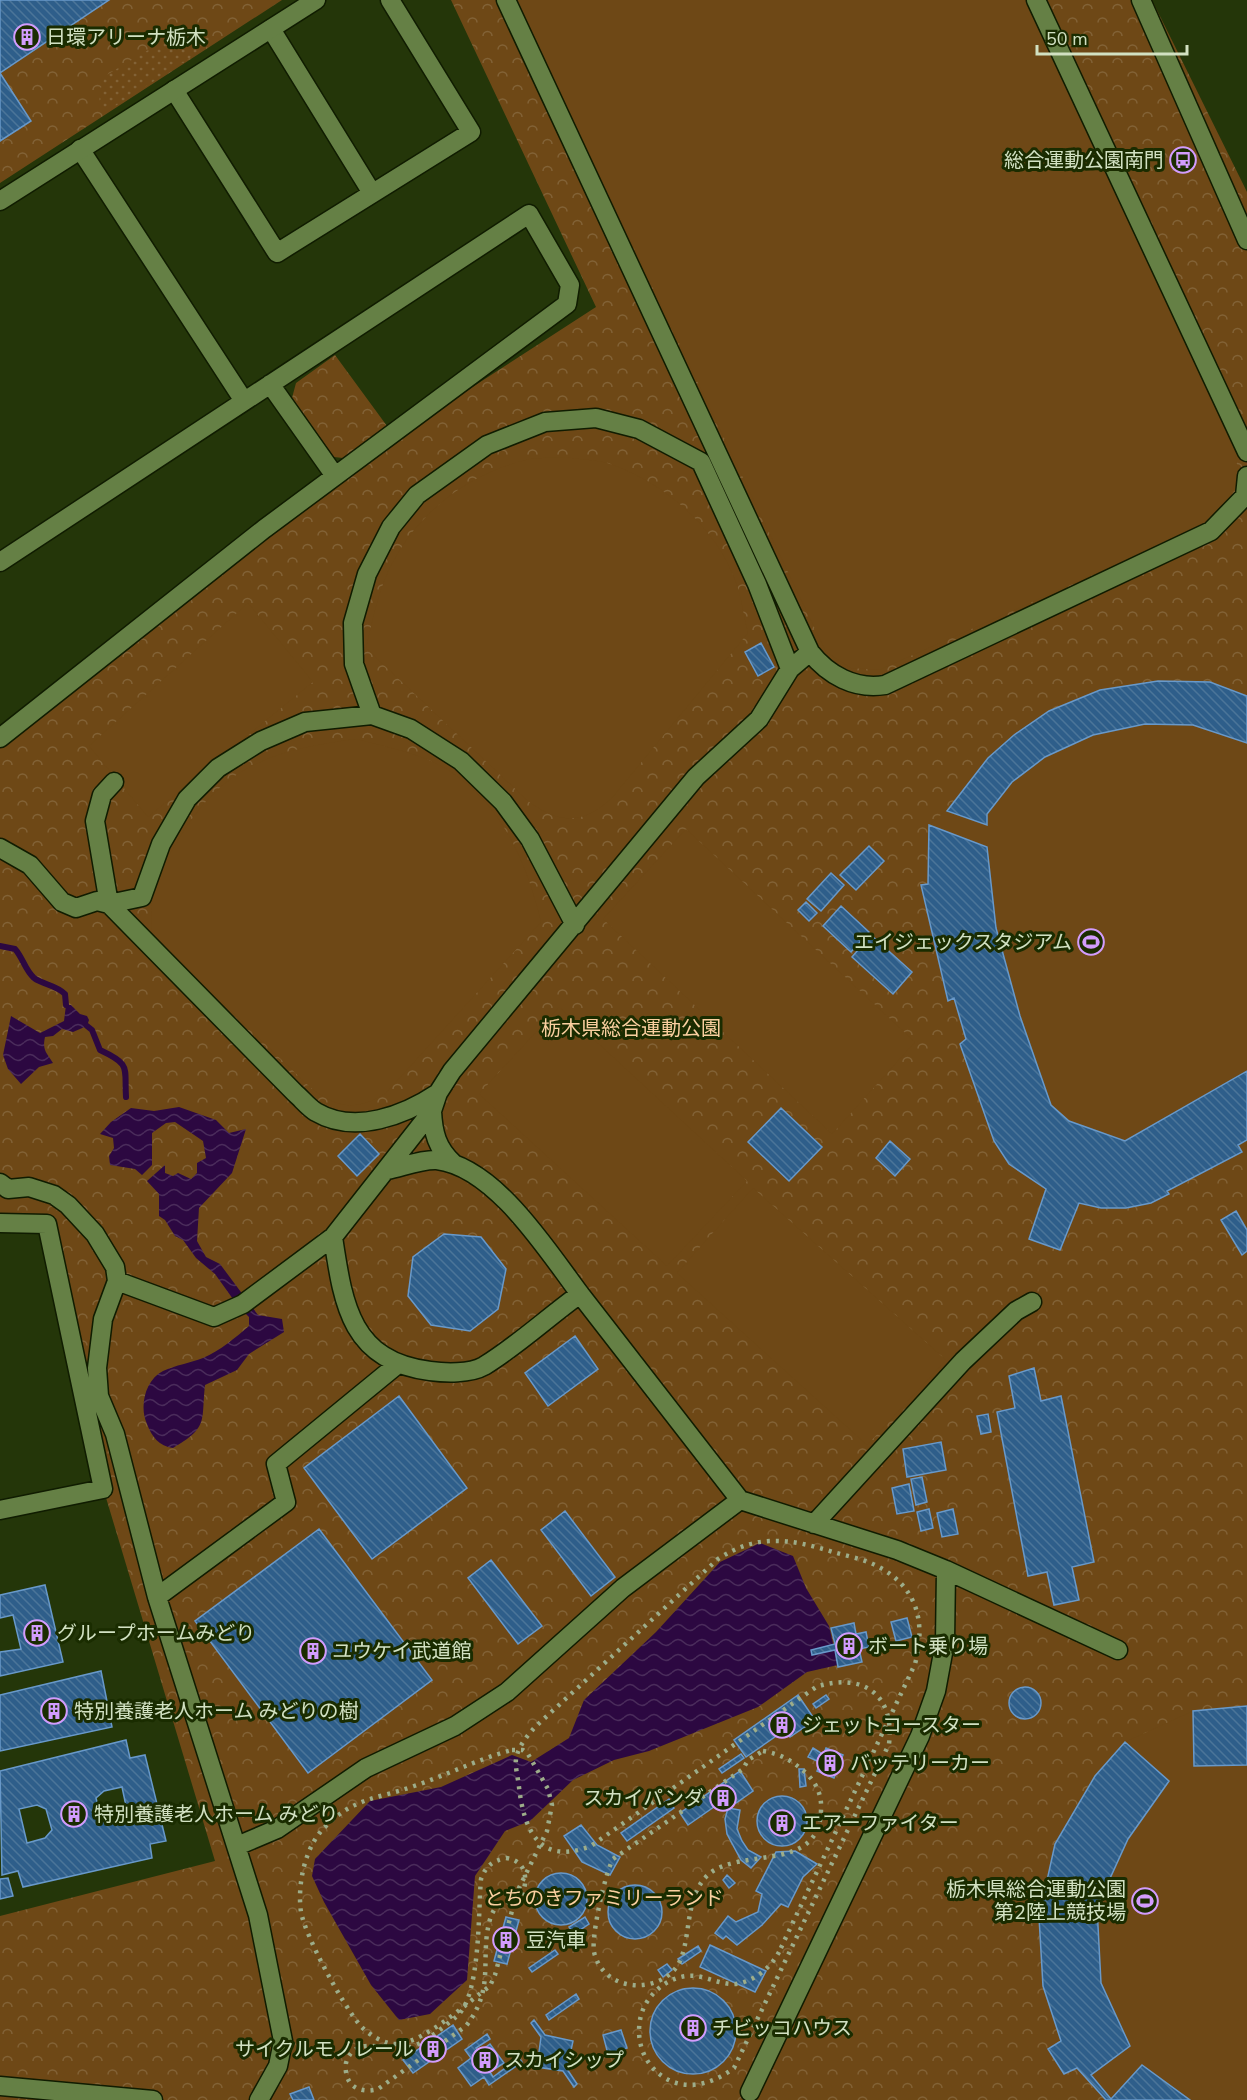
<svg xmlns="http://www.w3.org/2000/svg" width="1247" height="2100" viewBox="0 0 1247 2100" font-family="'Nunito Sans','Noto Sans JP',sans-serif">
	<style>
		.park { fill: url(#park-crowns) }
		.garden { fill: url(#garden-dots) }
		.pitch { fill: #6e4816 }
		.water { fill: url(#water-waves) }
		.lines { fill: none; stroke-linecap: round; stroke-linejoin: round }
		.stream { stroke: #2c0841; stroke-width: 6 }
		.building { fill: url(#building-back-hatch); stroke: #6899ca; stroke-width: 1.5; fill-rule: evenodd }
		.street-casing { stroke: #101c01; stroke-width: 21 }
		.secondary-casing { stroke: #101c01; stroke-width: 21 }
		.street { stroke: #658045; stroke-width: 18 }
		.secondary { stroke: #658045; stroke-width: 18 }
		.rail { stroke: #9dad8a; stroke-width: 4.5; stroke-dasharray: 3 6; stroke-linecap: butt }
		.labels { text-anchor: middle; stroke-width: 6; stroke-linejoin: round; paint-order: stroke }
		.poi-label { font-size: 20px; fill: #d2e1c2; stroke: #1a2c00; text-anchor: start }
		.park-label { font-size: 20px; fill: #fbcf9f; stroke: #1a2c00 }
	</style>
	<defs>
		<pattern id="park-crowns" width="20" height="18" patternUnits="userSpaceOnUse" patternTransform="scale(1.5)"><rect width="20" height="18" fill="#6e4816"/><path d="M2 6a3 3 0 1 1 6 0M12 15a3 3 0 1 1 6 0" fill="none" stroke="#826236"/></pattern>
		<pattern id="garden-dots" width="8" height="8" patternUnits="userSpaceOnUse" patternTransform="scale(1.5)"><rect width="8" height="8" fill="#6e4816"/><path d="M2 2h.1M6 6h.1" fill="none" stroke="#826236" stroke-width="1.8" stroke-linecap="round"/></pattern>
		<pattern id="water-waves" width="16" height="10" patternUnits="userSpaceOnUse" patternTransform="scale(1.5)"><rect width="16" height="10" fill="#2c0841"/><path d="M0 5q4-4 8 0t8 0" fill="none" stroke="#4a2c5b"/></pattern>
		<pattern id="building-back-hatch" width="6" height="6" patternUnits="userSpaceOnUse" patternTransform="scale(1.5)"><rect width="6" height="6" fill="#2e5e8a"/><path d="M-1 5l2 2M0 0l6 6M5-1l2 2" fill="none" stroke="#4b7599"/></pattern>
	</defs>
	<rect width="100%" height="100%" fill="#243609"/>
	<path class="park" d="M0 0H282L0 183Z
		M451 0H1152L1247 192V2100H0V1916L215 1861 101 1481 48 1231 0 1214V745L133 646 304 496 596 307Z
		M335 355 387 426 343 458 334 457 292 398 296 383Z"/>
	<path class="garden" d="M180 31 210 33 213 39 210 45 106 112 99 108 100 91 105 76Z"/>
	<path class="pitch" d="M516 0H1028L1231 433 1239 475 1224 505 1196 529 879 670 851 668 826 652Z
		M572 458C585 460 600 460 613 465 668 485 720 531 738 588 742 602 744 618 748 633L611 799C582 825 559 824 528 801L366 648C373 619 379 586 394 560 421 510 471 473 526 460 540 457 557 458 572 458Z
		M248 603 313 682 148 817 89 746Z
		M1158 681 1210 682 1247 696V1140L1239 1145 1242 1152 1168 1190 1169 1194C1138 1208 1112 1211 1079 1203L1060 1250 1029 1239 1046 1189 1009 1164 994 1141 960 1044 966 1039 954 999 948 1001 921 885 928 884 929 825C962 800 983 763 1014 735 1055 699 1106 689 1158 681Z
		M356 739C386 747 421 753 448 770 502 804 527 863 541 922L386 1093C357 1111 338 1109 311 1088L151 934C152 918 151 900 154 884 157 871 169 856 176 844 221 766 271 750 356 739Z
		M686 829 915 1042 832 1134 603 919Z
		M559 1007 747 1181 667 1266 479 1094Z
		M753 1188 946 1360 867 1445 677 1273Z
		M1247 1706V2100H1106L1077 2068 1064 2074 1048 2049 1061 2040 1043 1986 1039 1917 1055 1844 1095 1776 1125 1742 1193 1711Z"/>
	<path class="water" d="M66 1005H71L80 1014 87 1016 89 1020 87 1026 73 1032 62 1029 53 1036 45 1037C42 1051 47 1053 53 1063L39 1067 21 1084 8 1069 3 1055 11 1016 40 1033 64 1021Z
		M179 1107 216 1120 229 1133 246 1129 232 1173 199 1208 197 1241 206 1257 220 1264 258 1315 282 1319 284 1332 249 1354 237 1370 205 1385C201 1422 209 1427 173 1448 159 1446 152 1437 147 1424 139 1407 145 1380 163 1371 176 1365 190 1363 203 1358 220 1351 236 1337 249 1326V1317L238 1306 215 1274 196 1258 183 1240 175 1236 165 1220 159 1216V1194L147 1181 165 1165V1173L173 1176 178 1173 191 1179 197 1173V1163L206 1158 203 1141 175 1122 166 1123 152 1133V1165L142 1175 135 1169 110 1165 109 1156 114 1148 113 1138 100 1134 111 1122 131 1108 154 1111Z
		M760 1543 793 1556 806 1588 829 1626 838 1665 807 1672 758 1707 649 1751 614 1760 573 1780 530 1821 505 1831 475 1876 467 1980 430 2014 399 2020 371 1985 324 1902 312 1876 315 1859 370 1801 441 1787 512 1755 531 1762 569 1738 584 1700 656 1632 720 1562Z"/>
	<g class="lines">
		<path class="stream" d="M0 946 15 949C23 958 25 970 34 978 44 985 56 985 65 994L66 1005
			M87 1026 92 1030 100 1050C132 1065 124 1067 126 1097"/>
	</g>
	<path class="building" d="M0 0H109L0 73 31 121 0 141Z
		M761 643 774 667 758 676 745 652Z
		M1158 681 1210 682 1247 696V743L1193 725 1145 724 1093 735 1045 757 1012 782 987 814V825L947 811 988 758 1014 735 1049 711 1100 690Z
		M929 825 987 847 996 928 1020 1016 1051 1105 1069 1121 1125 1141 1247 1071V1140L1238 1145 1242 1152 1167 1191 1169 1194 1151 1203 1126 1208H1101L1079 1203 1060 1250 1029 1239 1046 1189 1009 1164 994 1141 960 1044 966 1039 954 998 948 1001 921 885 928 884Z
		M869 846 884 861 856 890 840 875Z
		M831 873 844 885 821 911 807 899Z
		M806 902 817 913 809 921 798 910Z
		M841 906 869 932 851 952 823 926Z
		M871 935 912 972 893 994 852 957Z
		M781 1108 822 1147 789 1181 748 1142Z
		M360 1134 379 1154 357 1176 338 1156Z
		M890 1141 910 1159 895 1176 876 1158Z
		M1236 1211 1247 1230V1251L1242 1255 1221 1220Z
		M444 1234 481 1237 506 1269 498 1309 470 1331 431 1325 408 1296 413 1257Z
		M575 1336 598 1369 548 1406 525 1373Z
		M1034 1368 1041 1401 1061 1396 1094 1562 1072 1567 1079 1600 1054 1605 1047 1572 1028 1576 997 1412 1015 1408 1009 1376Z
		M399 1396 467 1488 372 1559 304 1468Z
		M988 1414 991 1432 981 1434 977 1416Z
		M941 1442 946 1470 907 1477 903 1449Z
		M922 1477 927 1502 916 1505 911 1479Z
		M909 1484 914 1511 897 1514 892 1488Z
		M929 1509 933 1528 921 1531 917 1512Z
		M953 1509 958 1534 942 1537 937 1513Z
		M565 1511 615 1577 591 1596 541 1530Z
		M319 1529 432 1680 308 1773 195 1621Z
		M491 1560 542 1626 518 1644 468 1578Z
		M45 1585 63 1662 0 1676V1652L21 1649 13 1615 0 1618V1595Z
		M907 1618 912 1637 896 1641 891 1622Z
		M854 1623 856 1634 866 1632 869 1647 859 1649 862 1662 838 1667 835 1650 812 1655 811 1650 835 1644 831 1628Z
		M101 1671 112 1727 0 1751V1695Z
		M1009 1703a16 16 0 1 1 32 0a16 16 0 1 1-32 0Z
		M798 1695 815 1720 790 1737 785 1730 746 1757 734 1740Z
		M826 1695 829 1699 816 1708 813 1704Z
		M1247 1706V1765L1194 1766 1193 1711Z
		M126 1740 130 1758 145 1755 166 1841 150 1844 152 1858 23 1887 18 1871 2 1875 0 1771ZM122 1787 129 1820 111 1824 101 1820 96 1798 104 1791ZM37 1805 46 1809 52 1830 45 1838 27 1843 19 1809Z
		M1125 1742 1169 1781 1128 1839 1097 1907 1101 1983 1130 2046 1091 2075 1111 2099 1142 2065 1190 2100H1106L1077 2068 1064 2074 1048 2049 1061 2041 1043 1986 1039 1917 1055 1844 1095 1776Z
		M813 1748 821 1753 817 1761 808 1757Z
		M826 1748 843 1755 834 1778 817 1771Z
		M741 1754 744 1758 722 1773 719 1769Z
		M799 1769H804L806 1786 800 1787Z
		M740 1771 753 1791 729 1808 724 1800 688 1825 680 1813Z
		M757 1821a25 25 0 1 1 50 0a25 25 0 1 1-50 0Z
		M669 1799 674 1808 627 1841 621 1833Z
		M728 1808 740 1810 737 1829 742 1841 748 1850 761 1857 751 1868 741 1860 727 1834 725 1819Z
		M581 1825 597 1845 620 1857 610 1875 582 1862 564 1836Z
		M795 1851 817 1864 803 1877 788 1907 781 1904 762 1925 737 1945 726 1936 723 1939 715 1933 728 1916 736 1922 758 1912 762 1894 756 1891 776 1852Z
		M535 1899a26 26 0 1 1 52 0a26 26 0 1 1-52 0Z
		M727 1875 735 1883 729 1888 723 1880Z
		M8 1878 13 1896 0 1899V1879Z
		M608 1912a27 27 0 1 1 54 0a27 27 0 1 1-54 0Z
		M506 1917 519 1920 507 1964 494 1961Z
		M585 1917 589 1924 574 1934 569 1927Z
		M710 1945 766 1971 755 1992 700 1967Z
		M698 1946 701 1951 682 1964 678 1959Z
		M555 1950 558 1954 532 1972 529 1968Z
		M667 1964 672 1970 663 1977 658 1970Z
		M650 2031a43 43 0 1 1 86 0a43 43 0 1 1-86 0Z
		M576 1994 579 1999 549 2020 546 2015Z
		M534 2020 545 2035 573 2041 567 2069 577 2084 574 2087 563 2071 537 2067 541 2037 531 2023Z
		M453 2025 462 2039 413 2073 403 2060Z
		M621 2030 627 2048 608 2054 603 2035Z
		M487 2034 490 2039 476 2048 479 2052 490 2044 504 2063 490 2072 493 2077 519 2058 522 2062 489 2085 484 2077 471 2086 458 2068 471 2058 465 2050Z
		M309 2087 314 2100H293L290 2094Z"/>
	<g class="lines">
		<g class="street-casing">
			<path id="street" d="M506 0 810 652C828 675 855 690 885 685L1211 531 1245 496 1247 476
				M1036 0 1247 452
				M271 29 372 193
				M174 90 277 253 471 132 390 0
				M80 149 244 401
				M270 384 335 476
				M0 562 529 214 570 285 567 304 264 529 0 738
				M372 715 354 664 353 623 367 574 391 527 417 495 487 445 545 422 596 418 639 429 701 462 757 584 790 669
				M114 782 102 795 95 821 109 904 295 1093C302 1099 308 1107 316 1112 355 1135 405 1115 438 1093
				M0 848 30 865 62 902 76 908 97 901 109 904 142 897 161 844 187 799 218 768 261 741 305 722 372 715 411 729 461 761 503 802 530 839 575 925
				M432 1111C433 1133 437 1148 453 1163
				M387 1170C402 1167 422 1159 437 1160 495 1167 547 1250 580 1294
				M0 1183 8 1189 29 1187 54 1195 68 1205 95 1234 115 1267 117 1281 103 1319 97 1368 99 1396 115 1434 157 1597 258 1915 283 2041 278 2066 259 2100
				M0 1223 47 1224 103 1489 0 1510
				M333 1237C343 1303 350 1361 430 1371 445 1373 470 1374 484 1366 517 1346 548 1317 580 1294L740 1500 897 1550 946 1570 1118 1650
				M117 1281 214 1317 243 1304 333 1237 432 1111 438 1093 452 1071 696 777 759 719 790 669 810 652
				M814 1524 963 1361 1016 1311 1032 1302
				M157 1597 286 1502 276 1464 398 1364
				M237 1846 277 1829 366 1768 455 1726 507 1692 623 1588 740 1500
				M0 2086 153 2100
				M750 2092 920 1736 936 1691 945 1642 946 1570"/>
		</g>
		<g class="secondary-casing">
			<path id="secondary" d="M1141 0 1247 240
				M0 201 316 0"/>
		</g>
		<use href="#street" class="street"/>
		<use href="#secondary" class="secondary"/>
		<path class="rail" d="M512 1750H523L528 1754 548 1789 552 1805 547 1831 517 1892 495 1975 490 1986C467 2003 426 2041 398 2044 385 2045 367 2034 359 2024 342 2003 306 1938 301 1912 297 1885 305 1846 325 1827 354 1797 378 1799 414 1786 447 1775 478 1759 512 1750Z
			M763 1751C781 1754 793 1761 807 1774 817 1784 822 1796 821 1810 820 1873 741 1847 709 1874 680 1899 695 1953 671 1973 646 1995 602 1987 594 1952 591 1937 605 1873 613 1859L743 1769 748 1760Z
			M506 1858C527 1861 528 1879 522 1896L495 1908 491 1916C478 1957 497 1986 466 2026L378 2089C368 2092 355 2091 349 2081 346 2076 345 2068 346 2063 355 2032 390 2054 411 2047 427 2042 443 2027 456 2017 481 1997 478 1911 481 1879 486 1866 492 1861 506 1858Z
			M779 1952C771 1967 758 1978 741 1983 726 1987 711 1978 696 1976 670 1973 644 1995 640 2020 637 2037 641 2054 652 2067 676 2094 709 2087 734 2068L889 1744C895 1693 861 1672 816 1687L591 1846C540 1866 524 1831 519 1787 518 1778 515 1767 516 1759 518 1747 527 1736 535 1727L718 1559C757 1533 791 1539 833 1552 847 1556 864 1559 877 1566 918 1587 926 1623 915 1664L779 1952"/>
	</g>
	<defs>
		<g id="building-ring" transform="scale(1.35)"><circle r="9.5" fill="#1a2c00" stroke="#d29cfd" stroke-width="1.5"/><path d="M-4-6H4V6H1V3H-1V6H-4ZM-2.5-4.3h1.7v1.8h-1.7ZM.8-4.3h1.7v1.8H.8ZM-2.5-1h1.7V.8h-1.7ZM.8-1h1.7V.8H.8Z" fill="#d29cfd"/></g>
		<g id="bus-ring" transform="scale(1.35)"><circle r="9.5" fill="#1a2c00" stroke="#d29cfd" stroke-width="1.5"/><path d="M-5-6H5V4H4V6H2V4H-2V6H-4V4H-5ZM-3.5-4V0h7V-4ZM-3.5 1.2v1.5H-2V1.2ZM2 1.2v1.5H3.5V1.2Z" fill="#d29cfd"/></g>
		<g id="stadium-ring" transform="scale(1.35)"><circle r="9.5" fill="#1a2c00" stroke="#d29cfd" stroke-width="1.5"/><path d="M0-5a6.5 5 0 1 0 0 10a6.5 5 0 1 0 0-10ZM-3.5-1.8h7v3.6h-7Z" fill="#d29cfd"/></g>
	</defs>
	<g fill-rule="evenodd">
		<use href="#building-ring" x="27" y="37"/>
		<use href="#bus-ring" x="1183" y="160"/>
		<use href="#stadium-ring" x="1091" y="942"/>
		<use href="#building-ring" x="37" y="1633"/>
		<use href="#building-ring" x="849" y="1646"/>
		<use href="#building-ring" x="313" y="1651"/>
		<use href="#building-ring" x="54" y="1711"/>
		<use href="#building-ring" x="782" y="1725"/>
		<use href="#building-ring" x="830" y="1763"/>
		<use href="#building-ring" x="723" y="1798"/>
		<use href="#building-ring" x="74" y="1814"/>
		<use href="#building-ring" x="782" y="1823"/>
		<use href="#stadium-ring" x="1145" y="1901"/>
		<use href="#building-ring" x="506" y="1940"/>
		<use href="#building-ring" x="693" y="2028"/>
		<use href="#building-ring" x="433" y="2049"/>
		<use href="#building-ring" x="485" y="2060"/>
	</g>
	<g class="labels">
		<g class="poi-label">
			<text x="46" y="44">日環アリーナ栃木</text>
			<text x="1164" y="167" text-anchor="end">総合運動公園南門</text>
			<text x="1072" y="949" text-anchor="end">エイジェックスタジアム</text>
			<text x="57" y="1640">グループホームみどり</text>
			<text x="868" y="1653">ボート乗り場</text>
			<text x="332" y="1658">ユウケイ武道館</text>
			<text x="74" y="1718">特別養護老人ホーム みどりの樹</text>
			<text x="802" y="1732">ジェットコースター</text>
			<text x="850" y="1770">バッテリーカー</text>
			<text x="704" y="1805" text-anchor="end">スカイパンダ</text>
			<text x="94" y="1821">特別養護老人ホーム みどり</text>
			<text x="802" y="1830">エアーファイター</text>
			<text x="1126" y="1896" text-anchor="end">栃木県総合運動公園<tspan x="1126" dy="23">第2陸上競技場</tspan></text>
			<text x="526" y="1947">豆汽車</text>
			<text x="712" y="2035">チビッコハウス</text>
			<text x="414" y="2056" text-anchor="end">サイクルモノレール</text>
			<text x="504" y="2067">スカイシップ</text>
		</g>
		<g class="park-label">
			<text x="631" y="1035">栃木県総合運動公園</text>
			<text x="604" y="1905">とちのきファミリーランド</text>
		</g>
	</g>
	<path d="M1037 45v9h150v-9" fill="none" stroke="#d2e1c2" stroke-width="3"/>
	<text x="1046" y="45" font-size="18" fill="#d2e1c2" stroke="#1a2c00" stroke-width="4.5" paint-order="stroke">50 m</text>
</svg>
